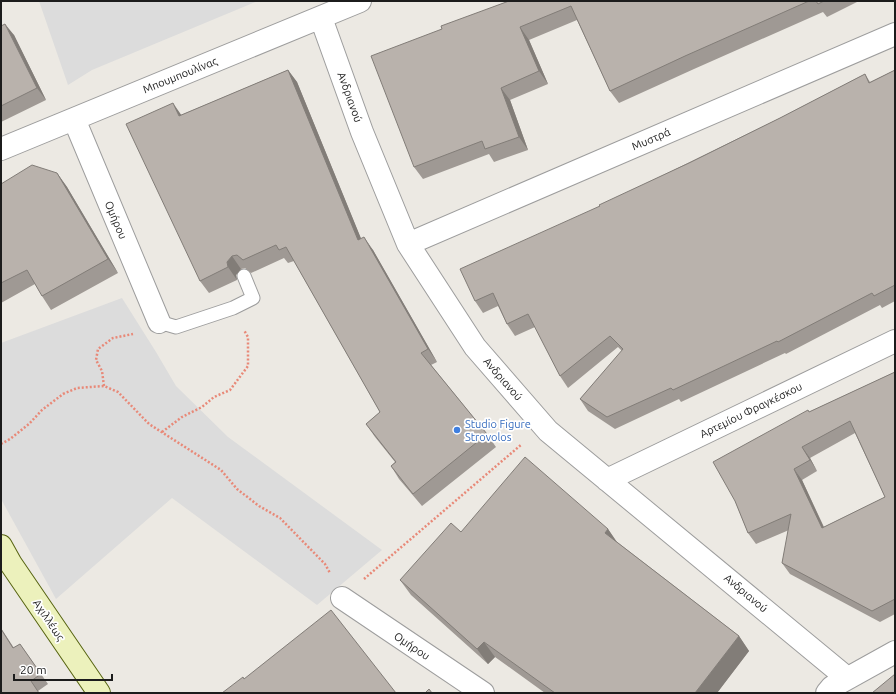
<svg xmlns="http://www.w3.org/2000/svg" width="896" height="694" viewBox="0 0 896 694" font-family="Ubuntu,sans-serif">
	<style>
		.parking { fill: #dcdcdc }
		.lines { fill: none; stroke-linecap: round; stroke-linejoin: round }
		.lane-casing { stroke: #9d9d9d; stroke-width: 15 }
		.street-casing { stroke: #9d9d9d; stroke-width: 24 }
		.secondary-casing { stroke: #576411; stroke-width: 24 }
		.path { stroke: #e88978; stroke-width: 2.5; stroke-dasharray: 2 2; stroke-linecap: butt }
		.lane { stroke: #fff; stroke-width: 13 }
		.street { stroke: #fff; stroke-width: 22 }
		.secondary { stroke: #ecf1bc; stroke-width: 22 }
		.wall { fill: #9f9994; fill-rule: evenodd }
		.shaded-wall { fill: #827d78 }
		.building { fill: #b9b2ac; stroke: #827d78; fill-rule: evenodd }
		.shop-dot { fill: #3f7fe0; stroke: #fff; stroke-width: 1.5 }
		.labels { text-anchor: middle; stroke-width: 3.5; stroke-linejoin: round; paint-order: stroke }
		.street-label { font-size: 11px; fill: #1c1c1c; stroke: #fff }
		.shop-label { font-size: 11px; fill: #366cbe; stroke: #fff; text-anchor: start }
	</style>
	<rect width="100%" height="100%" fill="#ece9e3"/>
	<path class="parking" d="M39 1H258L92 70 68 85Z
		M122 298 156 352 176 386 228 437 382 550 317 605 172 498 56 599 1 499V343Z"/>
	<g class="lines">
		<g class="lane-casing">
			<path id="lane" d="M159 322 176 327 233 308 253 298 244 276"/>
		</g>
		<g class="street-casing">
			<path id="street" d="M321 18 362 132 408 244 475 347 548 431 847 678
				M74 119 159 322
				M1 149 360 1
				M408 244 895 34
				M607 480 895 341
				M342 598 483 693
				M827 693 832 687 895 652"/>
		</g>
		<g class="secondary-casing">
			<path id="secondary" d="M1 546 11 564 99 693"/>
		</g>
		<path class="path" d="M104 386 102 371 96 360 98 349 113 338 133 334
			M162 432 182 417 202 407 214 397 230 390 248 366V337L244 330
			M1 444 10 439 29 424 42 410 63 394 77 388 104 386 118 392 149 424 221 470 237 489 259 506 280 518 325 564 330 573
			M364 579 522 444"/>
		<use href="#lane" class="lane"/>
		<use href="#street" class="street"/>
		<use href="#secondary" class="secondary"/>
	</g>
	<path class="wall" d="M509 1H859L827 17 823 12 694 69 619 103 610 91 577 20 529 40 548 84 510 100 528 150 494 162 489 154 423 179 414 167 442 29Z
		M1 26 14 35 46 100 1 122Z
		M288 70 297 82 361 239 373 250 437 362 431 365 487 434 496 447 422 506 399 479 391 466 395 462 375 437 366 424 380 412 294 261 288 263 284 258 251 273 245 268 241 269 236 275 237 280 209 293 200 281 181 115Z
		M895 70V301L882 308 880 305 786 354 785 353 681 402 679 399 615 429 588 411 580 399 622 351 618 347 568 388 560 376 535 327 515 336 507 324 498 306 483 313 475 301 600 206 780 118 865 74 870 82Z
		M57 173 67 187 118 273 51 310 42 296 35 284 1 303V184Z
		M895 372V614L880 622 790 574 782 563 789 530 756 544 748 533 735 501 809 412ZM855 433 885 497 824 527 802 480 817 471 810 458Z
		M608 529 617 542 739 636 749 651 717 693H545L495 657 488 664 411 595 400 580 461 532Z
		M1 628 14 648 20 644 48 684 38 691 1 693Z"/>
	<path class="shaded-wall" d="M5 24 14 35 46 100 37 88Z
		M520 27 529 40 548 84 539 71Z
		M288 70 297 82 367 253 358 240Z
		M501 88 510 100 528 150 519 137Z
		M173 103 182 116H179Z
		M57 173 67 187 118 273 108 259Z
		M364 237 373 250 437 362 428 349Z
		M232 256 241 269 236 275 237 280 228 267 227 262Z
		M802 447 810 458 817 471 810 460Z
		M794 469 802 480 829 539 822 528Z
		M608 529 618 544 605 533Z
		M739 636 749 651 717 693H695Z
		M484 642 495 657 488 664 477 649Z"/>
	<path class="building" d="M509 1H809L685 56 610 91 571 6 520 27 539 71 501 88 519 137 485 149 482 141 414 167 371 56 442 29 441 26Z
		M816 1H824L818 4Z
		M5 24 37 88 1 106V26Z
		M288 70 358 240 364 237 428 349 421 353 487 434 413 494 391 466 396 462 366 424 380 412 286 247 279 250 276 245 243 260 237 255 232 256 227 262 228 267 200 281 126 124 173 103 179 116Z
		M895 70V285L874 296 872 293 778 342 777 341 673 390 671 388 607 417 580 399 623 349 610 336 560 376 528 314 507 324 493 293 475 301 460 269 600 206 599 205 689 163 780 118 865 74 869 83Z
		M32 165 57 173 108 259 42 296 27 270 1 283V184Z
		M895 372V599L872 611 782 563 791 514 748 533 735 501 713 462 808 410 809 412ZM850 421 885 497 822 528 794 469 810 460 802 447Z
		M525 457 608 529 605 533 739 636 695 693H555L484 642 477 649 400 580 451 523 461 532Z
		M331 610 396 693H222L243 677 244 679Z
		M1 629 13 648 20 644 41 674 31 681 39 693H1Z
		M895 674V693H872Z
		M429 689 432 693H425Z"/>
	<circle class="shop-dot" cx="457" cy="430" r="4"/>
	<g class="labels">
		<g class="street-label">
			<text transform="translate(180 75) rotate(-22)" y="4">Μπουμπουλίνας</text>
			<text transform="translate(350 97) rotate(70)" y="4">Ανδριανού</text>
			<text transform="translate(651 139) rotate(-23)" y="4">Μυστρά</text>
			<text transform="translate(116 220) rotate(67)" y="4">Ομήρου</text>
			<text transform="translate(503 379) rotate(49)" y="4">Ανδριανού</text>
			<text transform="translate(751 410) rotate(-26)" y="4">Αρτεμίου Φραγκέσκου</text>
			<text transform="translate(746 593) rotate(40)" y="4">Ανδριανού</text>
			<text transform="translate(49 620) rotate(56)" y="4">Αχιλλέως</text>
			<text transform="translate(412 646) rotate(34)" y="4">Ομήρου</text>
		</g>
		<g class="shop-label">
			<text x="465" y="428">Studio Figure<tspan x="465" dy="13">Strovolos</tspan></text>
		</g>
	</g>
	<rect width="896" height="694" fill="none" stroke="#1c1c1c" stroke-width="4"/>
	<path d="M14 674v6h98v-6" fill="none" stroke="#1c1c1c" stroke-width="2"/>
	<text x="20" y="674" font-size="12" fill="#1c1c1c" stroke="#ffffff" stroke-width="3" paint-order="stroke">20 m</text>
</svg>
